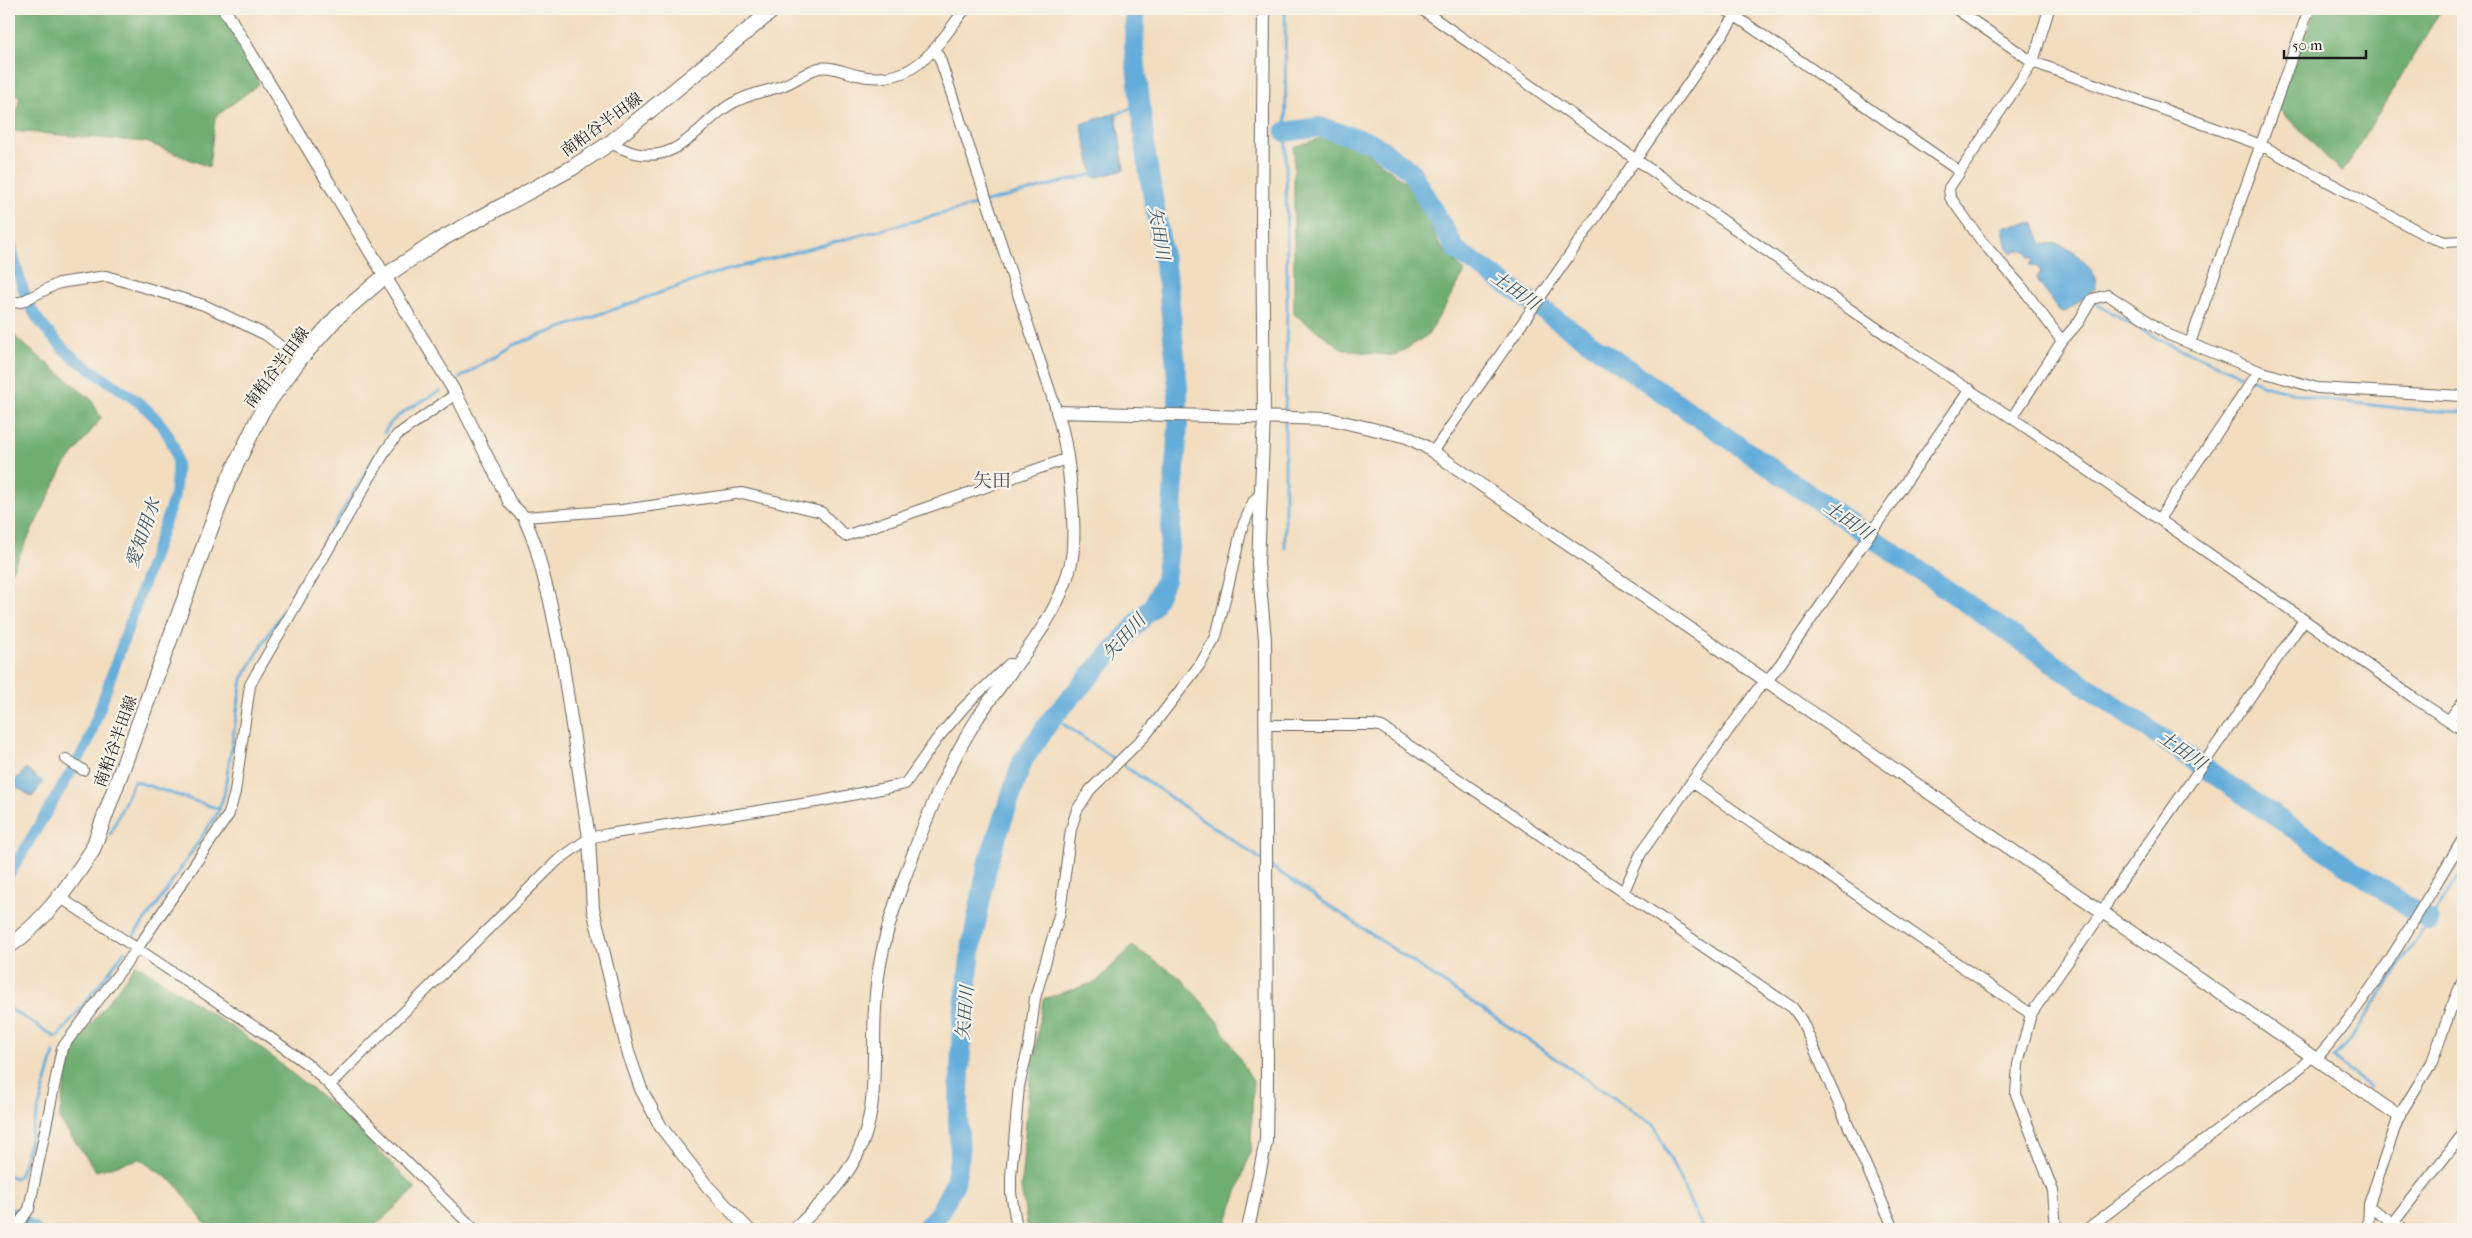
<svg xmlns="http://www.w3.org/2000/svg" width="2472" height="1238" viewBox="0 0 2472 1238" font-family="'IM FELL French Canon','Noto Serif JP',serif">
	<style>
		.forest { fill: #6eae71; stroke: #456546 }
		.water { fill: #63addb; stroke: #40647c }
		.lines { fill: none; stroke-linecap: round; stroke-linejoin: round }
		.stream { stroke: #63addb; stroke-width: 3 }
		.canal { stroke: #63addb; stroke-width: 11 }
		.river { stroke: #63addb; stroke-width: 20 }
		.minor-casing { stroke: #676055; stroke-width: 12 }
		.tertiary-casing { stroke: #676055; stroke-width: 14 }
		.secondary-casing { stroke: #676055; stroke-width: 17 }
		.minor { stroke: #fff; stroke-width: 10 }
		.tertiary { stroke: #fff; stroke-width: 12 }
		.secondary { stroke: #fff; stroke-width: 15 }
		.labels { text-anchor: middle; stroke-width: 4.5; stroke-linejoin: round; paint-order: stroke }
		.street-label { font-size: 16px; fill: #1c1c1c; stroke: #f7f3e8 }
		.water-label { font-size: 18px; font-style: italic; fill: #385668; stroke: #f7f3e8 }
		.quarter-label { font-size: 19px; fill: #544a5d; stroke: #f7f3e8 }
	</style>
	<rect width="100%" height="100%" fill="#f7f3e8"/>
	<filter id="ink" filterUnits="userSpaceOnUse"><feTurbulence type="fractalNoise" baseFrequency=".02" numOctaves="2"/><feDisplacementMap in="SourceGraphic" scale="10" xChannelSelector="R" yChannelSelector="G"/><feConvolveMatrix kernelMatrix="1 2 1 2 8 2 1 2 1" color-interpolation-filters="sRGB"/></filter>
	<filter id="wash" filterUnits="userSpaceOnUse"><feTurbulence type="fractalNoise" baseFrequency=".0096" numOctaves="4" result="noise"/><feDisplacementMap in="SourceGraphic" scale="20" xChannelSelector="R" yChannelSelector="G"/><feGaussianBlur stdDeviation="1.12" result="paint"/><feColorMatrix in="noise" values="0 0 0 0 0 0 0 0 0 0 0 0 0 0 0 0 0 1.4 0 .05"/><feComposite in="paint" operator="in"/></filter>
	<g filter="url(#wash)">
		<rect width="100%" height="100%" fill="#f3ddbf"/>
		<path class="forest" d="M9 9H217L232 23 259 84 215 117 209 167 146 142 13 131 20 96 9 92Z
			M2317 9H2457L2440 12 2342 173 2275 105Z
			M1327 136 1363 149 1414 189 1440 246 1465 272 1428 335 1395 356 1344 350 1294 314V147Z
			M9 319 15 337 92 400 101 418 63 468 9 576Z
			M1132 946 1182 979 1217 1020 1253 1081 1251 1150 1225 1228 1028 1229 1021 1188 1028 1096 1043 999 1096 982Z
			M136 964 248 1038 344 1115 416 1189 371 1229H209L175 1183 139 1159 96 1171 59 1119 71 1051Z"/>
		<path class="water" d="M1116 113 1124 170 1094 178 1081 124Z
			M2030 223 2034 224 2042 245C2048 244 2055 242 2061 245 2074 250 2102 274 2095 289L2067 311 2062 312 2058 309 2039 283 2037 277 2041 272 2036 266 2032 267 2030 264 2034 262 2033 258 2029 257 2026 251 2018 250 2012 253 2006 244 2003 228 2006 226Z
			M26 769 43 782 32 797 12 784Z"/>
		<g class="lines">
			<path class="stream" d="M1285 9 1287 300 1285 415
				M1114 116 1140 103
				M2082 296 2160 340 2264 385 2318 399 2416 410 2463 412
				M460 378 513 345 713 274 1097 173
				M1285 421V548
				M384 433C393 413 422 402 440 391
				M1053 717 1262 860
				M110 835 134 781 219 809
				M1269 865 1654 1125 1703 1229
				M133 936 158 903 218 812 224 795 242 679 375 456
				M9 1008 55 1037 59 1036 125 951
				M2370 1087 2334 1059 2356 1031 2463 869
				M9 1175 15 1178 20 1175 54 1053"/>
			<path class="canal" d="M9 236C16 264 22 299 40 322 48 332 58 344 68 353 102 382 159 403 174 448 179 464 176 482 174 497L87 745 9 875
				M9 1211 36 1229"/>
			<path class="river" d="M1285 132 1320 127 1370 142 1384 151 1410 170 1456 250 2235 789 2429 921
				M925 1229 939 1213 955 1183 960 1153 958 1119 962 1024 972 944 988 862 1023 760 1053 717 1153 606 1165 580 1170 540 1178 424V388L1168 285 1146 156 1134 48 1135 9"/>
		</g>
	</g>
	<g filter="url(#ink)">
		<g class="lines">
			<g class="minor-casing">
				<path id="minor" d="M1421 9 1898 343 2012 418 2282 604 2414 698 2463 730
					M1725 9 1959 171
					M1956 9 2033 62 2261 145 2427 236 2445 242 2463 241
					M2049 9 2033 62 1949 188 1950 197 1983 243 2022 287 2062 341
					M935 49 940 59 1057 412
					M610 143C619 147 627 151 635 153 683 165 702 116 739 100 752 93 768 91 782 86 793 82 802 75 813 70 826 63 843 72 857 75 872 79 890 78 905 72 931 60 948 31 965 9
					M9 303 21 302 59 283 106 276 204 305 266 335 299 360
					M2190 343 2309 9
					M2012 418 2062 341 2078 323 2092 299 2108 295 2169 335 2259 371 2317 388 2463 396
					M1433 452 1740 9
					M524 517 622 510 742 493 821 512 845 536 1066 459
					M2159 519 2259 371
					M2449 720 2463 701
					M1266 725H1374L1382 727 1793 1008 1802 1021 1894 1229
					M66 759 83 770
					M1692 782 2031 1014
					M1624 891 1641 853 1757 690 1767 681 1781 663 1970 389
					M61 898 258 1029 311 1067 474 1229
					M2316 1059C2375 993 2417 914 2463 839
					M330 1085 557 861 589 838 608 834 822 801 905 784 937 739 965 706 1009 664 1017 665
					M2369 1207 2403 1229
					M2394 1222 2463 1134
					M15 1229 29 1209 62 1048 137 949 229 814 235 792 250 685 256 674 386 450 397 435 456 394
					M1017 1229 1011 1193V1176L1019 1086 1029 1045 1035 998 1060 912 1071 829 1077 810 1090 790 1145 736 1201 663 1216 637 1242 528 1253 502 1261 492
					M2056 1229 2053 1191 2016 1094 2018 1064 2031 1014 2102 913 2111 896 2304 620
					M2087 1229 2301 1067 2312 1056
					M2368 1229 2369 1204 2399 1116 2432 1062 2452 1006 2463 980"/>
			</g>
			<g class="tertiary-casing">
				<path id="tertiary" d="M224 9 456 394 510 503 524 517 535 544 550 601 562 659 589 838 593 909 628 1052 641 1089 661 1127 708 1187 748 1229
					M795 1229C821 1204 847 1180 861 1146 879 1103 872 1053 875 1008 877 965 888 922 903 882 923 826 945 769 977 719 1009 669 1055 626 1070 567 1079 536 1068 444 1057 412L1330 419 1407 437 1426 447 2399 1116
					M1248 1229 1266 1141 1267 1078 1265 639 1258 564 1264 416 1262 224 1264 9"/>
			</g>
			<g class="secondary-casing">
				<path id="secondary" d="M9 946C45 921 68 887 92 851L228 481 262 411 299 360 337 317 385 276 436 242 572 168 610 143 774 9"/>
			</g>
			<use href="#minor" class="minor"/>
			<use href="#tertiary" class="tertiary"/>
			<use href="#secondary" class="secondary"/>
		</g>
	</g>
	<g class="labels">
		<g class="street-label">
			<text transform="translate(601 124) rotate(-36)" y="6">南粕谷半田線</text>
			<text transform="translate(276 367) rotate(-53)" y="6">南粕谷半田線</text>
			<text transform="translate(115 741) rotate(-70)" y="6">南粕谷半田線</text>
		</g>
		<g class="water-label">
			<text transform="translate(1159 233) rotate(81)" y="6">矢田川</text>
			<text transform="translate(1515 290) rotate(35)" y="6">土田川</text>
			<text transform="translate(1848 520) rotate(35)" y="6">土田川</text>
			<text transform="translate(143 533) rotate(-71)" y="6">愛知用水</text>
			<text transform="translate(1124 637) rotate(-48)" y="6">矢田川</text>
			<text transform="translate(2182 750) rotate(35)" y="6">土田川</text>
			<text transform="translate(965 1013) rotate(-85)" y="6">矢田川</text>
		</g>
		<g class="quarter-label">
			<text x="992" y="487">矢田</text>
		</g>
	</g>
	<rect width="2472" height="1238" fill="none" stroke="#f7f3e8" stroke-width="30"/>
	<path d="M2284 50v8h82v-8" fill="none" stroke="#1c1c1c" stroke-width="2.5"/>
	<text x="2292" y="50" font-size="15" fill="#1c1c1c" stroke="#f7f3e8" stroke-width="4" paint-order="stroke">50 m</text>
</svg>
